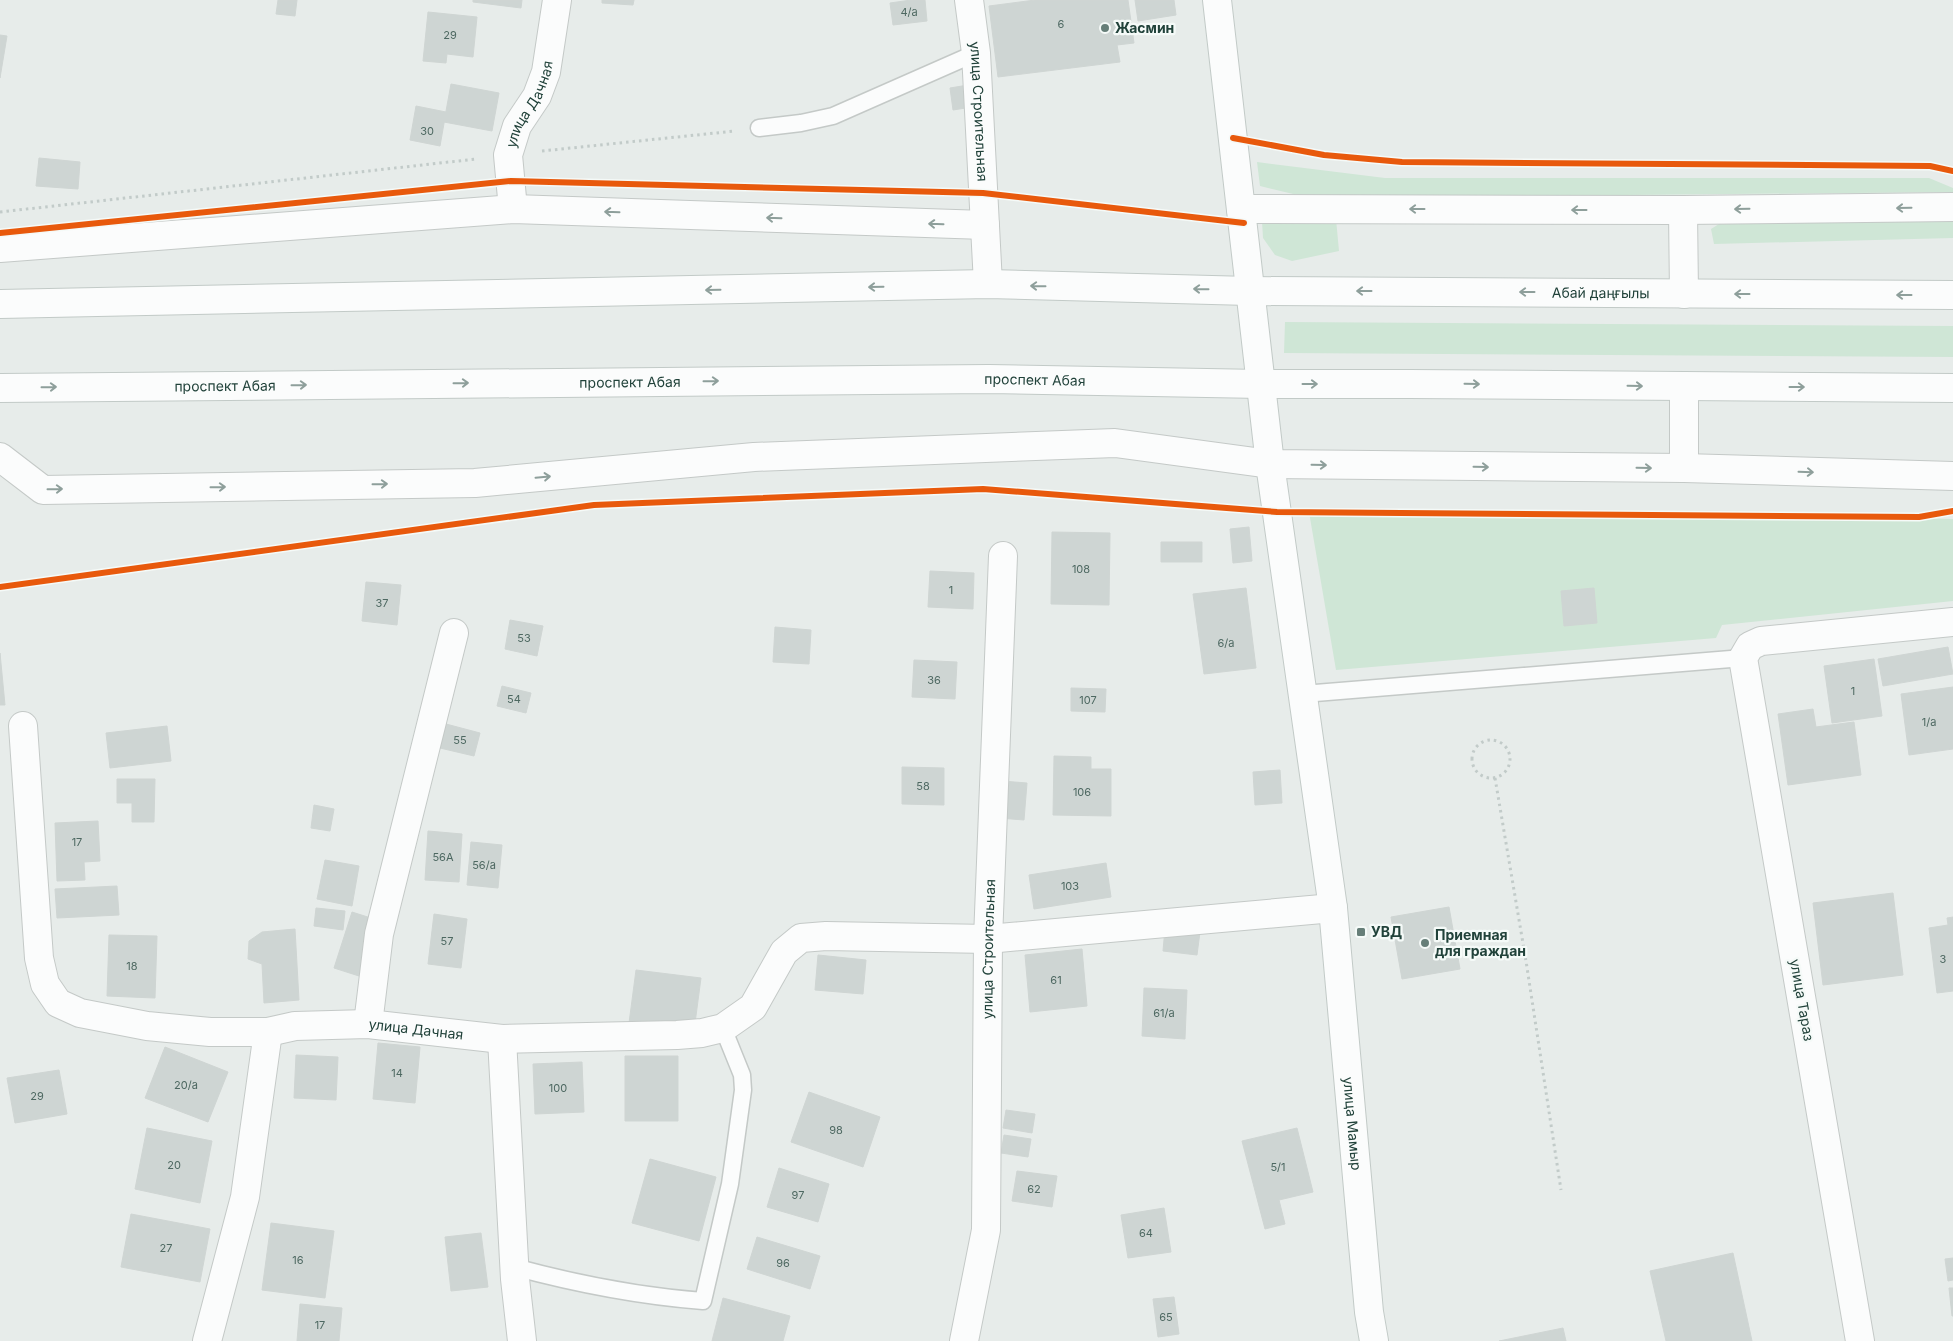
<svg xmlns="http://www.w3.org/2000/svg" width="1953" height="1341" viewBox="0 0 1953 1341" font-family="Inter,sans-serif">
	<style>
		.green { fill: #cfe6d6 }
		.building { fill: #ced5d3; stroke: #cfd5d3 }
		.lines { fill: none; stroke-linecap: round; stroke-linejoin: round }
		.lane-casing { stroke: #c4c9c7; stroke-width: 19 }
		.street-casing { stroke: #c4c9c7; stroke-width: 30 }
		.secondary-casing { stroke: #c2cac7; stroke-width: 30 }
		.path { stroke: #c2cbc9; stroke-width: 3; stroke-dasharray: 2.5 4; stroke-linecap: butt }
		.lane { stroke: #fbfcfc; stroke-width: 16 }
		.street { stroke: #fbfcfc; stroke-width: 28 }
		.secondary { stroke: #fbfcfc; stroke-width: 28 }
		.cycleway-casing { stroke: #f5faf8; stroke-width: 9 }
		.cycleway { stroke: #e8590c; stroke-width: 6 }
		.oneway { stroke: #8e9f9b }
		.poi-dot { fill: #667e78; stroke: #f5faf8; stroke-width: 2 }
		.labels { text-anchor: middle; stroke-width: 4.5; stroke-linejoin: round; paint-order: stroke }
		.number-label { font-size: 11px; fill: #4d6861 }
		.poi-label { font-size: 14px; font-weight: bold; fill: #21423a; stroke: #f5faf8; text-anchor: start }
		.street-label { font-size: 14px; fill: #21423a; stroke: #f5faf8 }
	</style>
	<rect width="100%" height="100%" fill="#e7ecea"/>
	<path class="green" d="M1257 162 1385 178H1929L1953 188V192L1310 198 1260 186Z
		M1953 215V238L1714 244 1711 229 1727 219Z
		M1336 219 1339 251 1292 261 1275 255 1263 238 1262 221Z
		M1285 322 1953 326V357L1284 353Z
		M1309 512 1739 515 1953 519V601L1722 625 1716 638 1336 670Z"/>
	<path class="building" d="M278 0H297L295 16 276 14Z
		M473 0H522L521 8 473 2Z
		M602 0H634L633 5 602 3Z
		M911 0H925L927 21 893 25 890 3Z
		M1035 0H1128L1134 43 1117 45 1120 62 998 77 989 6Z
		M1135 0H1174L1176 15 1138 21Z
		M428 12 477 17 473 57 447 54 446 63 423 61Z
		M0 35 7 36 0 78Z
		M451 84 499 93 492 131 444 122Z
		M968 85 972 107 953 110 950 88Z
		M416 106 446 112 440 146 410 140Z
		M39 158 80 162 78 189 36 186Z
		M1249 527 1252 561 1233 563 1230 529Z
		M1052 532 1110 533 1109 605 1051 604Z
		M1161 542H1202V562H1161Z
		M930 571 974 573 973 609 928 607Z
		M366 582 401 585 397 625 362 621Z
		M1246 588 1256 668 1204 674 1193 594Z
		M1594 588 1597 623 1564 626 1561 591Z
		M510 620 543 626 537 656 505 649Z
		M775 627 811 630 809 664 773 662Z
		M1948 647 1953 674 1883 686 1878 659Z
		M0 653 5 705H0Z
		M1874 659 1882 716 1832 723 1824 666Z
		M914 660 957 662 955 699 912 697Z
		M502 686 531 693 526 713 497 706Z
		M1953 687V749L1909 755 1901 694Z
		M1071 688 1106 689 1105 712 1071 711Z
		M1813 709 1816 727 1854 722 1861 775 1788 785 1778 714Z
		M446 724 480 733 474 756 440 748Z
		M167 726 171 761 110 768 106 733Z
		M1054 756 1091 757V769H1111V816L1053 815Z
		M902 767 944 768V805L902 804Z
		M1280 770 1282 803 1255 805 1253 772Z
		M117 779H155L154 822H132V803H117Z
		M1002 781 1027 783 1024 820 999 818Z
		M314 805 334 809 330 831 311 828Z
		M98 821 100 861 84 862 85 880 57 881 55 823Z
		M428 831 462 834 459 882 425 880Z
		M471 842 502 845 498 888 467 885Z
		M325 860 359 866 352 906 317 899Z
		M1106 863 1111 897 1034 909 1029 875Z
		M117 886 119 915 57 918 55 889Z
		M1893 893 1903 975 1823 985 1813 903Z
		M1449 907 1460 969 1402 979 1391 917Z
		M316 908 345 911 343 930 314 926Z
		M352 912 377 920 359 976 334 968Z
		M434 914 467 919 461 968 428 964Z
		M1953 917V991L1937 993 1929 928 1948 925 1947 918Z
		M1165 928 1200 932 1197 955 1163 951Z
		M295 929 299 1000 264 1003 262 964 248 959 249 941 262 932Z
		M109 935 157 936 155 998 107 996Z
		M1082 949 1087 1006 1030 1012 1025 955Z
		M818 955 866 960 863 994 815 990Z
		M636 970 701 978 694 1031 629 1023Z
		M1144 988 1187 990 1185 1039 1142 1036Z
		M378 1043 420 1047 415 1103 373 1099Z
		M165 1047 228 1072 208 1122 145 1098Z
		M296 1055 338 1057 336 1100 294 1098Z
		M625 1056H678V1121H625Z
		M582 1062 584 1112 535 1114 533 1064Z
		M59 1070 67 1114 15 1123 7 1078Z
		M809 1092 880 1117 863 1167 791 1142Z
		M1006 1110 1035 1114 1032 1133 1003 1128Z
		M147 1128 212 1141 200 1203 135 1189Z
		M1297 1128 1313 1192 1279 1200 1285 1224 1265 1229 1242 1141Z
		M1004 1135 1031 1139 1028 1157 1001 1153Z
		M650 1159 716 1177 699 1241 632 1223Z
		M779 1168 829 1184 818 1222 767 1207Z
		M1017 1171 1057 1176 1052 1207 1012 1201Z
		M1164 1208 1171 1252 1128 1258 1121 1215Z
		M131 1214 210 1229 200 1282 121 1267Z
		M271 1223 334 1231 325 1298 262 1290Z
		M481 1233 488 1287 451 1291 445 1237Z
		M757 1237 820 1256 810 1289 747 1269Z
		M1733 1253 1752 1341H1666L1650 1271Z
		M1953 1258V1280L1948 1281 1945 1259Z
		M1949 1288H1953V1316H1952Z
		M1174 1297 1179 1334 1158 1337 1153 1299Z
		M723 1298 790 1316 783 1341H712Z
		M300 1304 342 1308 339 1341H297Z
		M1563 1328 1566 1341H1499Z"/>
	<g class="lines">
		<g class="lane-casing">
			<path id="lane" d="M759 128 801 123 833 116 976 53
				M1303 694 1743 658
				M514 1267C577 1284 639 1296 703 1301L730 1184 743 1090 742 1075 723 1028"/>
		</g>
		<g class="street-casing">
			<g id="street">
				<path id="s1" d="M969 0 976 53 988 284"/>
				<path id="s2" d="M513 209 508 155 517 126 537 96 546 72 557 0"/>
				<path d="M1241 209 1683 210 1953 207"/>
				<path d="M1683 210 1684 294"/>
				<path d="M0 248 513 209 985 225"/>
				<path d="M1684 387V468"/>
				<path d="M0 457 43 490 475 483 754 457 1115 443 1270 464 1684 468 1953 476"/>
				<path id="s3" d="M23 726 39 958 45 984 58 1003 80 1013 147 1026 210 1032H268L295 1026 368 1024 502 1039 677 1035 702 1033 723 1028 753 1007 784 952 801 938 826 936 988 939 1333 908"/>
				<path d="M368 1024 379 934 454 633"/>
				<path d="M502 1039 515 1279 522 1341"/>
				<path d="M207 1341 245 1197 268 1032"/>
				<path id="s4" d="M964 1341 986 1230 988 939 1003 556"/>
				<path d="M1860 1341 1743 658 1750 646 1761 641 1953 622"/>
			</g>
		</g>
		<g class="secondary-casing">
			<g id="secondary">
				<path id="s5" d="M1217 0 1270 464 1333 908 1369 1312 1374 1341"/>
				<path id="s6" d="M0 304 988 284 1249 291 1953 295"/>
				<path id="s7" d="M0 388 989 379 1261 384H1409L1953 388"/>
			</g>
		</g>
		<path class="path" d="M542 151 735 131
			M0 212 476 159
			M1472 759a19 19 0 1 1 38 0a19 19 0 1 1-38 0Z
			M1495 778 1526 961 1561 1190"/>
		<use href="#lane" class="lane"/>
		<use href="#street" class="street"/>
		<use href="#secondary" class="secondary"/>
		<g class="cycleway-casing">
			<path id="cycleway" d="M1233 138 1324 155 1402 162 1930 166 1953 171
				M0 233 511 181 983 193 1244 223
				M0 587 594 505 983 489 1277 512 1919 517 1953 511"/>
		</g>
		<use href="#cycleway" class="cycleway"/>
	</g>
	<defs><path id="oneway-shaft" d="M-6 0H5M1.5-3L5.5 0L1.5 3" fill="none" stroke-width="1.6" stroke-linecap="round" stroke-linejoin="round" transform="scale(1.25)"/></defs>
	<g class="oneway">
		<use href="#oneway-shaft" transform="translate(1904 208) rotate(179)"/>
		<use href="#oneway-shaft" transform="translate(1417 209) rotate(-180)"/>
		<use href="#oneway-shaft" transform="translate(1742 209) rotate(179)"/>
		<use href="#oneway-shaft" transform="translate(1579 210) rotate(-180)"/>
		<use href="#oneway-shaft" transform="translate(612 212) rotate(-178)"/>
		<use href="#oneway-shaft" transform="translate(774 218) rotate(-178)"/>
		<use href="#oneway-shaft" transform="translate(936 224) rotate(-178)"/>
		<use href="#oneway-shaft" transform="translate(1038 286) rotate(-179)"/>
		<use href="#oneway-shaft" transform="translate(876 287) rotate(179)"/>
		<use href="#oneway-shaft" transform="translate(1201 289) rotate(-179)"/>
		<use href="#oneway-shaft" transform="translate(713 290) rotate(179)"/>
		<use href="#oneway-shaft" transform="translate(1364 291) rotate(-180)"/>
		<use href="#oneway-shaft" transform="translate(1527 292) rotate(-180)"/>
		<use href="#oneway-shaft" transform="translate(1742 294) rotate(-180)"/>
		<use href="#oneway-shaft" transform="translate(1904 295) rotate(-180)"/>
		<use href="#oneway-shaft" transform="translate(711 381) rotate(-1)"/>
		<use href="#oneway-shaft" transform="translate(461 383) rotate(-1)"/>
		<use href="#oneway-shaft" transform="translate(1310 384)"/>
		<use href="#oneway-shaft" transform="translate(1472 384) rotate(1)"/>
		<use href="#oneway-shaft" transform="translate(299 385) rotate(-1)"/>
		<use href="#oneway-shaft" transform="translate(1635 386) rotate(1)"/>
		<use href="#oneway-shaft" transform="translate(49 387) rotate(-1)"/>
		<use href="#oneway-shaft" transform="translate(1797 387)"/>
		<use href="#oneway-shaft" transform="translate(1319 465) rotate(1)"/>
		<use href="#oneway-shaft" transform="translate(1481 467) rotate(1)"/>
		<use href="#oneway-shaft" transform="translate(1644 468) rotate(1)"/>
		<use href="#oneway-shaft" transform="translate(1806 472) rotate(2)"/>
		<use href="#oneway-shaft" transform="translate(543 477) rotate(-5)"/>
		<use href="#oneway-shaft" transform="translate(380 484) rotate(-1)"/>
		<use href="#oneway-shaft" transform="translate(218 487) rotate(-1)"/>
		<use href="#oneway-shaft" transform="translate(55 489) rotate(-1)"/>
	</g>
	<g class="poi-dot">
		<circle cx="1105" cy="28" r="5"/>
		<rect x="1356" y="927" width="10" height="10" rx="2.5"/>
		<circle cx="1425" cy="943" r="5"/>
	</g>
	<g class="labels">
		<g class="number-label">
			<text x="909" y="16">4/а</text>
			<text x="1061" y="28">6</text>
			<text x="450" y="39">29</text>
			<text x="427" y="135">30</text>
			<text x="1081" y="573">108</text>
			<text x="951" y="594">1</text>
			<text x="382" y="607">37</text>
			<text x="524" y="642">53</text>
			<text x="1226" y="647">6/а</text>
			<text x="934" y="684">36</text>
			<text x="1853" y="695">1</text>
			<text x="514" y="703">54</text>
			<text x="1088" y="704">107</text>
			<text x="1929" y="726">1/а</text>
			<text x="460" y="744">55</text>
			<text x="923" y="790">58</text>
			<text x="1082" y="796">106</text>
			<text x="77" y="846">17</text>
			<text x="443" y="861">56А</text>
			<text x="484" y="869">56/а</text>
			<text x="1070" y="890">103</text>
			<text x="447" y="945">57</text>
			<text x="1943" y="963">3</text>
			<text x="132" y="970">18</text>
			<text x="1056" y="984">61</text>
			<text x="1164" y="1017">61/а</text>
			<text x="397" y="1077">14</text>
			<text x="186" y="1089">20/а</text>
			<text x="558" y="1092">100</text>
			<text x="37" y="1100">29</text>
			<text x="836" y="1134">98</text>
			<text x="174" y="1169">20</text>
			<text x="1278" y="1171">5/1</text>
			<text x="1034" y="1193">62</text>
			<text x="798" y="1199">97</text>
			<text x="1146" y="1237">64</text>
			<text x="166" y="1252">27</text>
			<text x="298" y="1264">16</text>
			<text x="783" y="1267">96</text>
			<text x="1166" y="1321">65</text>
			<text x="320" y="1329">17</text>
		</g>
		<g class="poi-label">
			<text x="1115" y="33">Жасмин</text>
			<text x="1371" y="937">УВД</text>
			<text x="1435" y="940">Приемная<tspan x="1435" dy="16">для граждан</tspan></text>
		</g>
		<g class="street-label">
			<text dy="5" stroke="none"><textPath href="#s2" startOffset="110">улица Дачная</textPath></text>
			<text dy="5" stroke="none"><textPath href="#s1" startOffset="112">улица Строительная</textPath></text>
			<text dy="5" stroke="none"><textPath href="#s6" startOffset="1601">Абай даңғылы</textPath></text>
			<text dy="5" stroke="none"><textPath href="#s7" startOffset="1035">проспект Абая</textPath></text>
			<text dy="5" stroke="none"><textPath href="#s7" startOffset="630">проспект Абая</textPath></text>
			<text dy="5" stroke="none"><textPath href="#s7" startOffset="225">проспект Абая</textPath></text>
			<text dy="5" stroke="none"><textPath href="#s4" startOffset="394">улица Строительная</textPath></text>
			<text transform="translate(1802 1000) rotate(80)" y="5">улица Тараз</text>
			<text dy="5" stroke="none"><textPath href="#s3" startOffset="645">улица Дачная</textPath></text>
			<text dy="5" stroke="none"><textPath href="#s5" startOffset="1132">улица Мамыр</textPath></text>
		</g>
	</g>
</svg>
